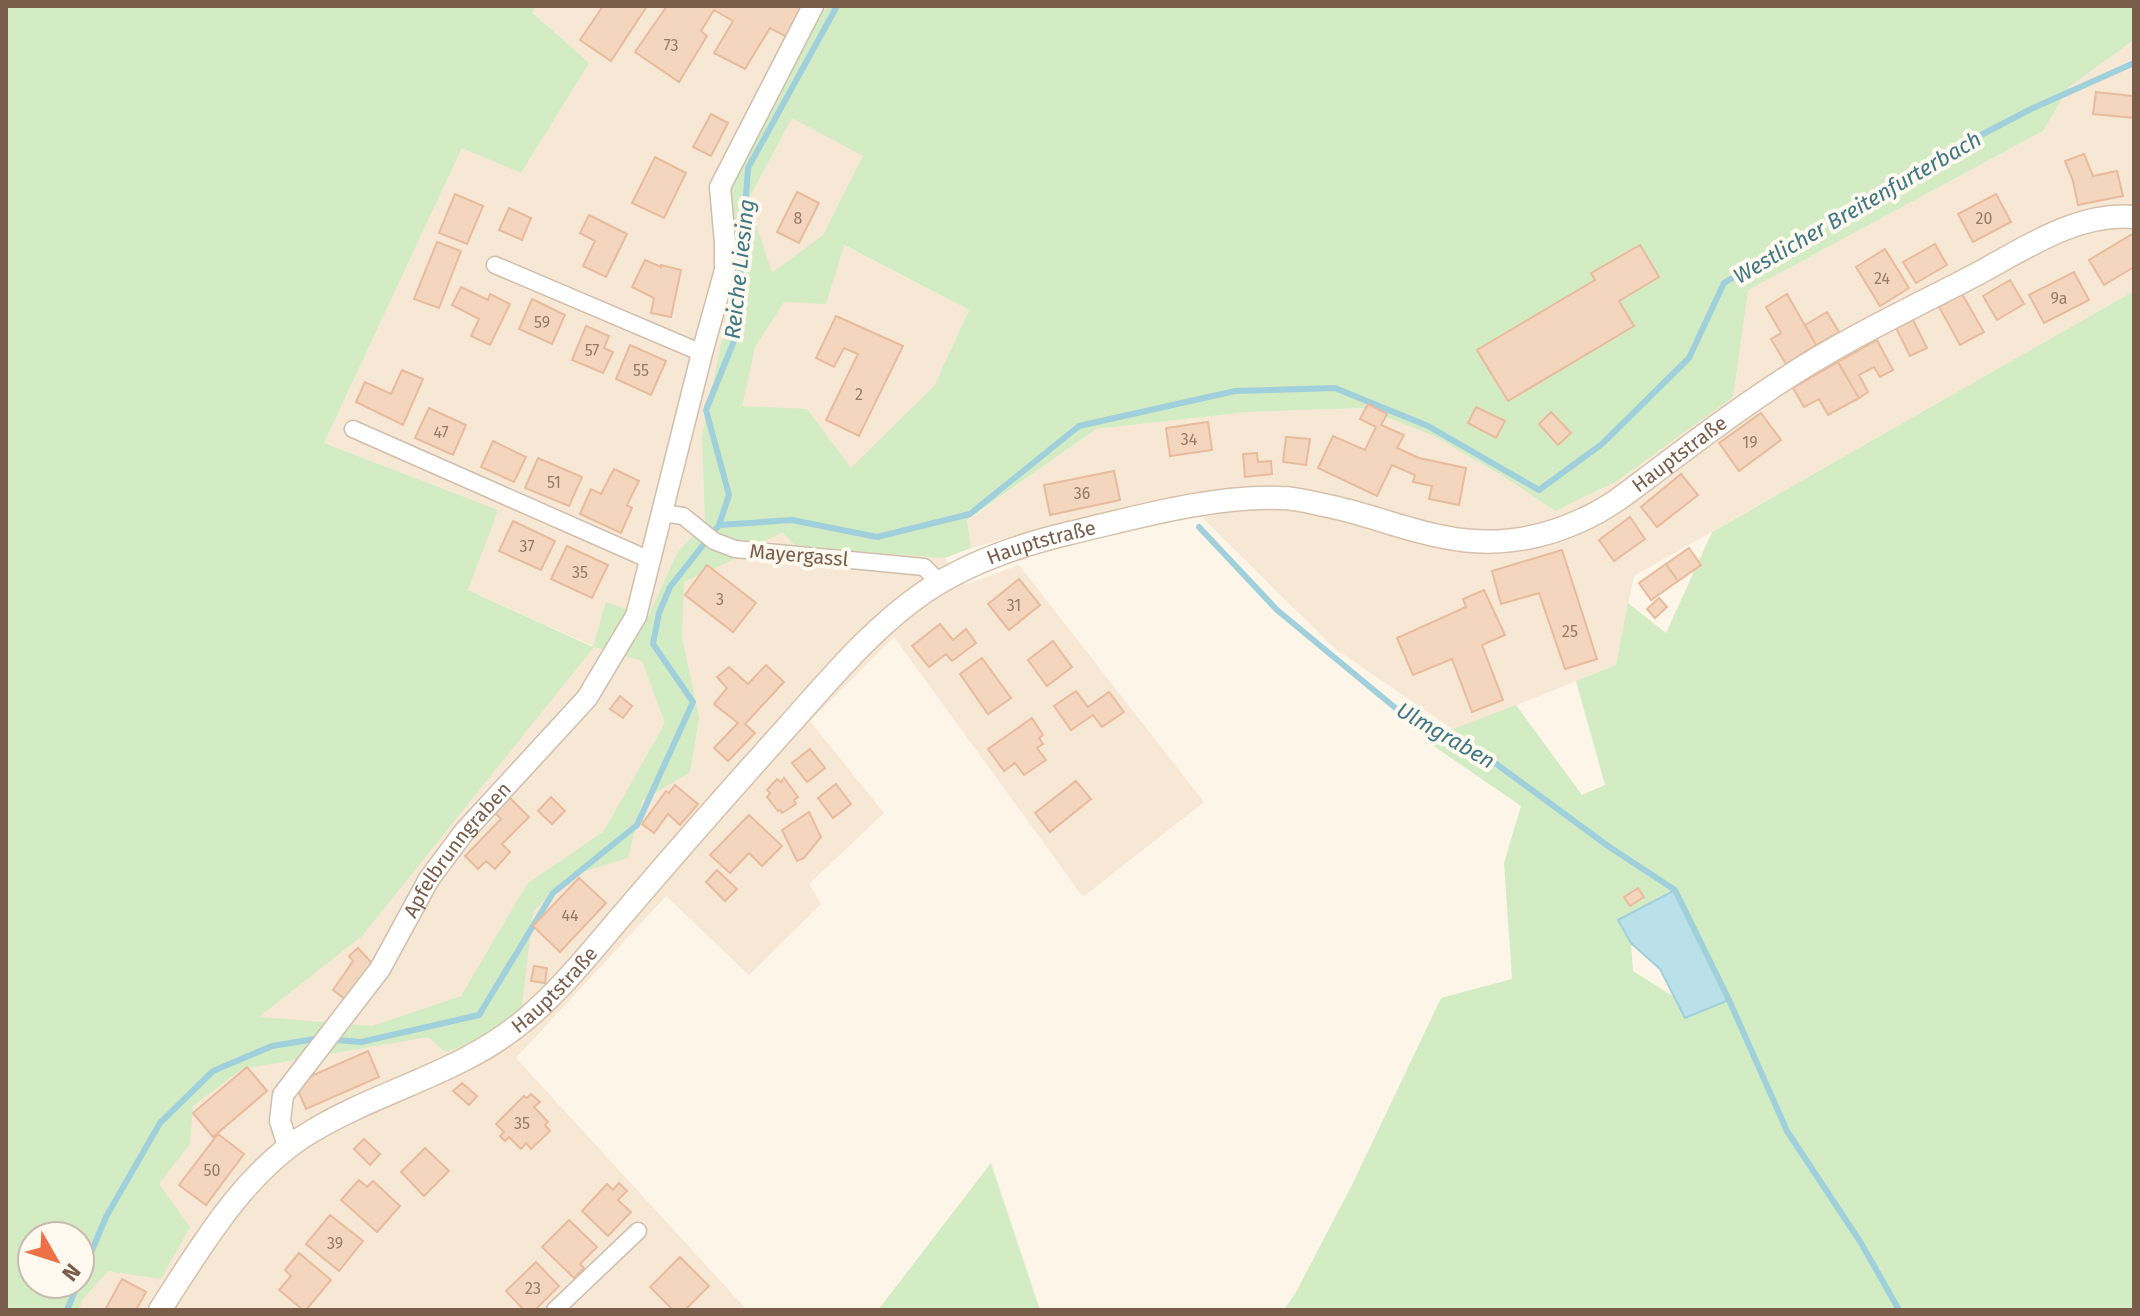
<svg xmlns="http://www.w3.org/2000/svg" width="2140" height="1316" viewBox="0 0 2140 1316" font-family="'Fira Sans',sans-serif">
	<style>
		.residential { fill: #f6e8d5; fill-rule: evenodd }
		.green { fill: #d3ecc4; fill-rule: evenodd }
		.water { fill: #bae1e9; stroke: #a0d0db; stroke-width: 2 }
		.lines { fill: none; stroke-linecap: round; stroke-linejoin: round }
		.stream { stroke: #a0d0db; stroke-width: 6 }
		.building { fill: #f4d5bd; stroke: #e8bb9d; stroke-width: 2 }
		.minor-casing { stroke: #d0bdac; stroke-width: 19 }
		.tertiary-casing { stroke: #d0bdac; stroke-width: 23 }
		.secondary-casing { stroke: #d6c0ab; stroke-width: 25 }
		.minor { stroke: #fff; stroke-width: 16 }
		.tertiary { stroke: #fff; stroke-width: 20 }
		.secondary { stroke: #fff; stroke-width: 22 }
		.labels { text-anchor: middle; stroke-width: 8; stroke-linejoin: round; paint-order: stroke }
		.number-label { font-size: 16px; fill: #987a66 }
		.street-label { font-size: 20px; fill: #795c49; stroke: #fff9ef }
		.water-label { font-size: 22px; font-style: italic; fill: #3f7886; stroke: #fff9ef }
	</style>
	<rect width="100%" height="100%" fill="#fdf5e7"/>
	<path class="residential" d="M535 6H828L810 29 748 200 792 117 863 155 843 245 969 310 934 386 872 450 821 495 797 547 945 558 965 585 1019 565 1204 802 1083 897 894 637 810 721 884 813 809 884 821 904 749 975 666 896 516 1058 747 1310H6V1189L593 646 468 590 497 510 324 443 462 148 588 63 533 12ZM32 1236H80V1284H32Z
		M2134 40V291L1634 576 1616 665 1454 730 1334 648 1184 499 1046 527 971 548 967 521 1096 429 1248 412 1363 408 1434 436 1503 476 1555 511 1747 290 2043 131 2069 87Z"/>
	<path class="green" d="M6 6H535L533 13 589 63 521 173 462 148 324 443 498 510 468 590 593 647 606 602 648 617 677 553 705 523 702 437 731 296 726 188 810 29 828 6H2134V40L2069 87 2043 131 1748 290 1733 397 1617 481 1555 511 1503 476 1434 436 1363 408 1248 412 1096 429 967 520 971 548 945 558 797 547 782 532 724 564 684 582 682 637 699 718 690 772 642 801 628 858 568 876 533 912 522 1006 485 1039 445 1052 428 1037 242 1069 193 1106 190 1144 159 1184 190 1227 161 1279 108 1271 82 1300 79 1310H6ZM792 118 863 156 823 235 772 273 748 200ZM844 245 969 310 934 386 851 468 807 409 742 406 755 347 784 302 826 304ZM594 647 642 661 665 723 604 831 527 884 461 996 372 1026 259 1017 362 936ZM32 1236H80V1284H32Z
		M2134 291V1310H1284L1296 1292 1352 1185 1441 998 1512 979 1504 863 1521 806 1425 740 1516 705 1582 795 1605 785 1576 681 1616 665 1628 603 1666 633 1712 532ZM1631 943 1728 1000 1698 1012 1633 971Z
		M991 1163 1040 1310H878Z"/>
	<path class="water" d="M1675 890 1729 1000 1685 1018 1660 969 1631 943 1618 920Z"/>
	<g class="lines">
		<path class="stream" d="M719 525 792 520 877 537 970 514 1079 426 1235 391 1335 388 1428 426 1539 490 1602 444 1689 358 1724 283 1887 184 2031 109 2134 63
			M1199 527 1277 610 1410 720 1495 763 1608 846 1675 890 1729 1000 1787 1131 1861 1243 1899 1310
			M336 1040 361 1042 479 1015 553 893 637 825 693 702 653 644 659 613 670 587 719 525 729 495 706 410 736 336 748 168 837 6
			M80 1279 106 1217 160 1123 213 1071 272 1046 321 1038
			M67 1310 78 1284"/>
	</g>
	<path class="building" d="M603 6H647L611 61 580 40Z
		M667 6H805L787 37 770 28 745 69 714 53 733 21 714 10 701 31 707 36 679 82 635 52Z
		M2134 86V118L2093 114 2096 92 2133 96Z
		M711 114 728 123 711 156 693 147Z
		M2084 154 2093 176 2117 171 2123 196 2078 205 2073 181 2065 161Z
		M655 157 686 173 664 218 632 203Z
		M797 192 819 203 799 243 777 232Z
		M455 194 483 206 467 244 439 233Z
		M1996 194 2011 222 1973 242 1958 214Z
		M509 208 531 218 522 240 499 230Z
		M589 215 627 234 606 277 583 266 595 241 580 233Z
		M2134 233V267L2104 285 2089 260Z
		M437 242 461 251 439 308 414 299Z
		M1935 244 1947 265 1916 283 1903 262Z
		M1640 245 1659 277 1619 301 1634 326 1508 401 1477 350 1595 280 1591 273Z
		M1885 249 1909 288 1880 306 1856 267Z
		M645 260 661 267V265L681 270 671 317 651 313 654 298 632 287Z
		M2074 272 2089 300 2044 323 2029 295Z
		M2010 280 2024 304 1997 320 1983 296Z
		M461 287 488 300 490 294 510 304 490 345 471 336 479 319 452 305Z
		M1787 294 1816 345 1786 364 1771 339 1781 333 1766 307Z
		M1962 294 1984 332 1960 345 1939 307Z
		M532 299 565 315 552 344 519 329Z
		M1827 312 1839 332 1816 345 1805 325Z
		M836 316 903 346 859 436 826 420 858 354 844 348 834 367 816 358Z
		M1913 320 1927 348 1910 356 1896 328Z
		M586 326 609 336 604 348 613 352 603 373 572 360Z
		M1877 340 1893 370 1880 377 1874 367 1859 375 1868 392 1859 398 1838 362Z
		M630 345 666 361 651 395 616 379Z
		M1838 362 1859 398 1828 415 1819 399 1804 407 1793 388Z
		M402 370 423 379 403 425 356 402 365 382 391 394Z
		M1368 404 1387 414 1381 425 1404 435 1397 448 1419 458 1466 468 1459 505 1429 499 1432 486 1413 482 1415 475 1392 465 1377 496 1318 468 1333 436 1365 450 1376 427 1360 419Z
		M1476 407 1505 421 1496 438 1468 423Z
		M429 408 466 425 453 455 415 438Z
		M1551 412 1571 433 1558 445 1539 424Z
		M1761 413 1781 440 1739 471 1719 443Z
		M1208 422 1212 450 1170 456 1166 428Z
		M1286 437 1310 439 1306 465 1283 462Z
		M493 441 526 457 514 482 481 467Z
		M1257 453 1258 462 1271 461 1272 474 1245 477 1243 454Z
		M538 458 582 477 569 506 525 488Z
		M614 469 639 481 627 505 632 508 621 533 580 514 591 489 601 494Z
		M1114 471 1120 500 1050 515 1044 485Z
		M1681 474 1698 495 1657 527 1641 507Z
		M1630 517 1645 539 1614 561 1599 540Z
		M513 521 555 541 541 570 499 551Z
		M567 546 608 565 592 598 551 579Z
		M1689 548 1701 565 1678 581 1666 564Z
		M1562 550 1597 659 1565 669 1539 593 1501 604 1492 571Z
		M1666 564 1678 581 1651 600 1639 583Z
		M707 565 756 603 733 632 685 595Z
		M1019 579 1040 605 1009 630 988 604Z
		M1484 590 1505 635 1482 645 1503 700 1472 712 1452 659 1413 675 1397 638 1466 607 1463 599Z
		M1659 598 1667 607 1655 618 1647 609Z
		M940 624 953 640 966 629 976 643 952 661 946 654 929 667 912 646Z
		M1053 641 1072 667 1047 686 1028 660Z
		M982 658 1011 698 988 714 960 674Z
		M766 665 784 682 745 724 755 733 728 761 714 748 738 723 714 704 727 688 717 677 729 667 748 684Z
		M1076 691 1088 707 1109 692 1124 712 1102 727 1093 715 1071 730 1054 706Z
		M620 696 632 706 623 718 610 709Z
		M1032 718 1043 735 1039 738 1043 744 1037 748 1046 760 1024 775 1015 763 1004 771 988 749Z
		M810 749 825 768 807 782 792 763Z
		M784 778 798 797 794 800 796 804 782 813 780 810 778 811 767 797 770 793 767 790 777 779 781 782Z
		M1076 781 1091 799 1050 832 1035 813Z
		M836 784 851 804 833 818 818 798Z
		M675 785 698 804 680 825 668 814 654 833 642 824 666 791 669 793Z
		M508 796 529 817 502 844 510 852 495 869 486 861 478 869 465 856 501 819 493 811Z
		M551 797 565 811 552 824 538 811Z
		M809 812 821 837 804 858 797 861 782 830Z
		M749 815 782 846 762 866 749 853 730 873 710 855Z
		M717 870 737 889 725 901 706 882Z
		M579 878 606 903 560 952 533 926Z
		M1638 888 1644 897 1630 906 1624 897Z
		M358 948 372 963 346 1000 333 990 353 961 349 956Z
		M534 966 547 968 545 983 531 981Z
		M368 1051 379 1077 306 1109 295 1083Z
		M247 1067 267 1091 213 1137 193 1113Z
		M462 1083 477 1096 469 1105 453 1091Z
		M531 1094 540 1102 534 1107 548 1122 545 1125 550 1131 531 1149 526 1143 521 1149 509 1137 505 1141 500 1136 504 1132 496 1124 524 1096 527 1098Z
		M218 1134 244 1154 206 1205 179 1185Z
		M364 1139 380 1154 370 1165 354 1149Z
		M425 1148 449 1171 424 1196 401 1172Z
		M359 1180 367 1187 373 1181 400 1206 377 1232 341 1200Z
		M619 1183 627 1191 618 1200 631 1212 608 1236 582 1211 607 1184 613 1190Z
		M330 1215 363 1241 339 1271 306 1244Z
		M569 1220 597 1247 580 1264 584 1268 574 1278 542 1247Z
		M299 1253 331 1280 306 1310H303L279 1290 291 1276 285 1270Z
		M680 1257 709 1286 685 1310H673L650 1287Z
		M536 1262 559 1286 535 1310H524L506 1291Z
		M122 1279 146 1292 136 1310H110L106 1308Z"/>
	<g class="lines">
		<g class="minor-casing">
			<path id="minor" d="M495 265 702 353
				M353 429 650 560
				M662 513 683 516 714 541 735 549 924 567 940 583
				M555 1310 638 1231"/>
		</g>
		<g class="tertiary-casing">
			<g id="tertiary">
				<path id="s1" d="M288 1146 280 1121 283 1095 380 969 429 879 464 832 587 698 636 616 702 353 725 270V243L720 187 813 6"/>
			</g>
		</g>
		<g class="secondary-casing">
			<g id="secondary">
				<path id="s2" d="M160 1310C202 1245 246 1169 314 1130 383 1089 464 1072 526 1019 565 986 597 944 631 905 683 844 736 784 789 725 831 678 873 627 926 591 969 562 1019 545 1070 533 1134 518 1215 495 1281 498 1297 498 1313 503 1328 506 1368 514 1405 530 1444 537 1492 547 1540 540 1584 519 1613 506 1637 485 1663 466 1701 437 1740 408 1780 382 1843 340 1912 308 1979 273 2027 247 2078 212 2134 217"/>
			</g>
		</g>
		<use href="#minor" class="minor"/>
		<use href="#tertiary" class="tertiary"/>
		<use href="#secondary" class="secondary"/>
	</g>
	<g class="labels">
		<g class="number-label">
			<text x="671" y="51">73</text>
			<text x="798" y="224">8</text>
			<text x="1984" y="224">20</text>
			<text x="1882" y="284">24</text>
			<text x="2059" y="304">9a</text>
			<text x="542" y="328">59</text>
			<text x="592" y="356">57</text>
			<text x="641" y="376">55</text>
			<text x="859" y="400">2</text>
			<text x="441" y="438">47</text>
			<text x="1189" y="445">34</text>
			<text x="1750" y="448">19</text>
			<text x="554" y="488">51</text>
			<text x="1082" y="499">36</text>
			<text x="527" y="552">37</text>
			<text x="580" y="578">35</text>
			<text x="720" y="605">3</text>
			<text x="1014" y="611">31</text>
			<text x="1570" y="637">25</text>
			<text x="570" y="921">44</text>
			<text x="522" y="1129">35</text>
			<text x="212" y="1176">50</text>
			<text x="335" y="1249">39</text>
			<text x="533" y="1294">23</text>
		</g>
		<g class="street-label">
			<text dy="7" stroke="none"><textPath href="#s2" startOffset="1864">Hauptstraße</textPath></text>
			<text dy="7" stroke="none"><textPath href="#s2" startOffset="1192">Hauptstraße</textPath></text>
			<text transform="translate(799 555) rotate(5)" y="7">Mayergassl</text>
			<text dy="7" stroke="none"><textPath href="#s1" startOffset="354">Apfelbrunngraben</textPath></text>
			<text dy="7" stroke="none"><textPath href="#s2" startOffset="520">Hauptstraße</textPath></text>
		</g>
		<g class="water-label">
			<text transform="translate(1857 207) rotate(-30)" y="8">Westlicher Breitenfurterbach</text>
			<text transform="translate(739 269) rotate(-84)" y="8">Reiche Liesing</text>
			<text transform="translate(1446 735) rotate(30)" y="8">Ulmgraben</text>
		</g>
	</g>
	<rect width="2140" height="1316" fill="none" stroke="#795c49" stroke-width="16"/>
	<g transform="translate(56 1260) rotate(129)"><circle r="38" fill="#fff9ef" stroke="#c9baad" stroke-width="2"/>
	<path d="M0-6L14 30L0 20L-14 30Z" fill="#ed7047"/>
	<text y="-12" font-size="22" font-weight="bold" text-anchor="middle" fill="#795c49">N</text>
	</g>
</svg>
